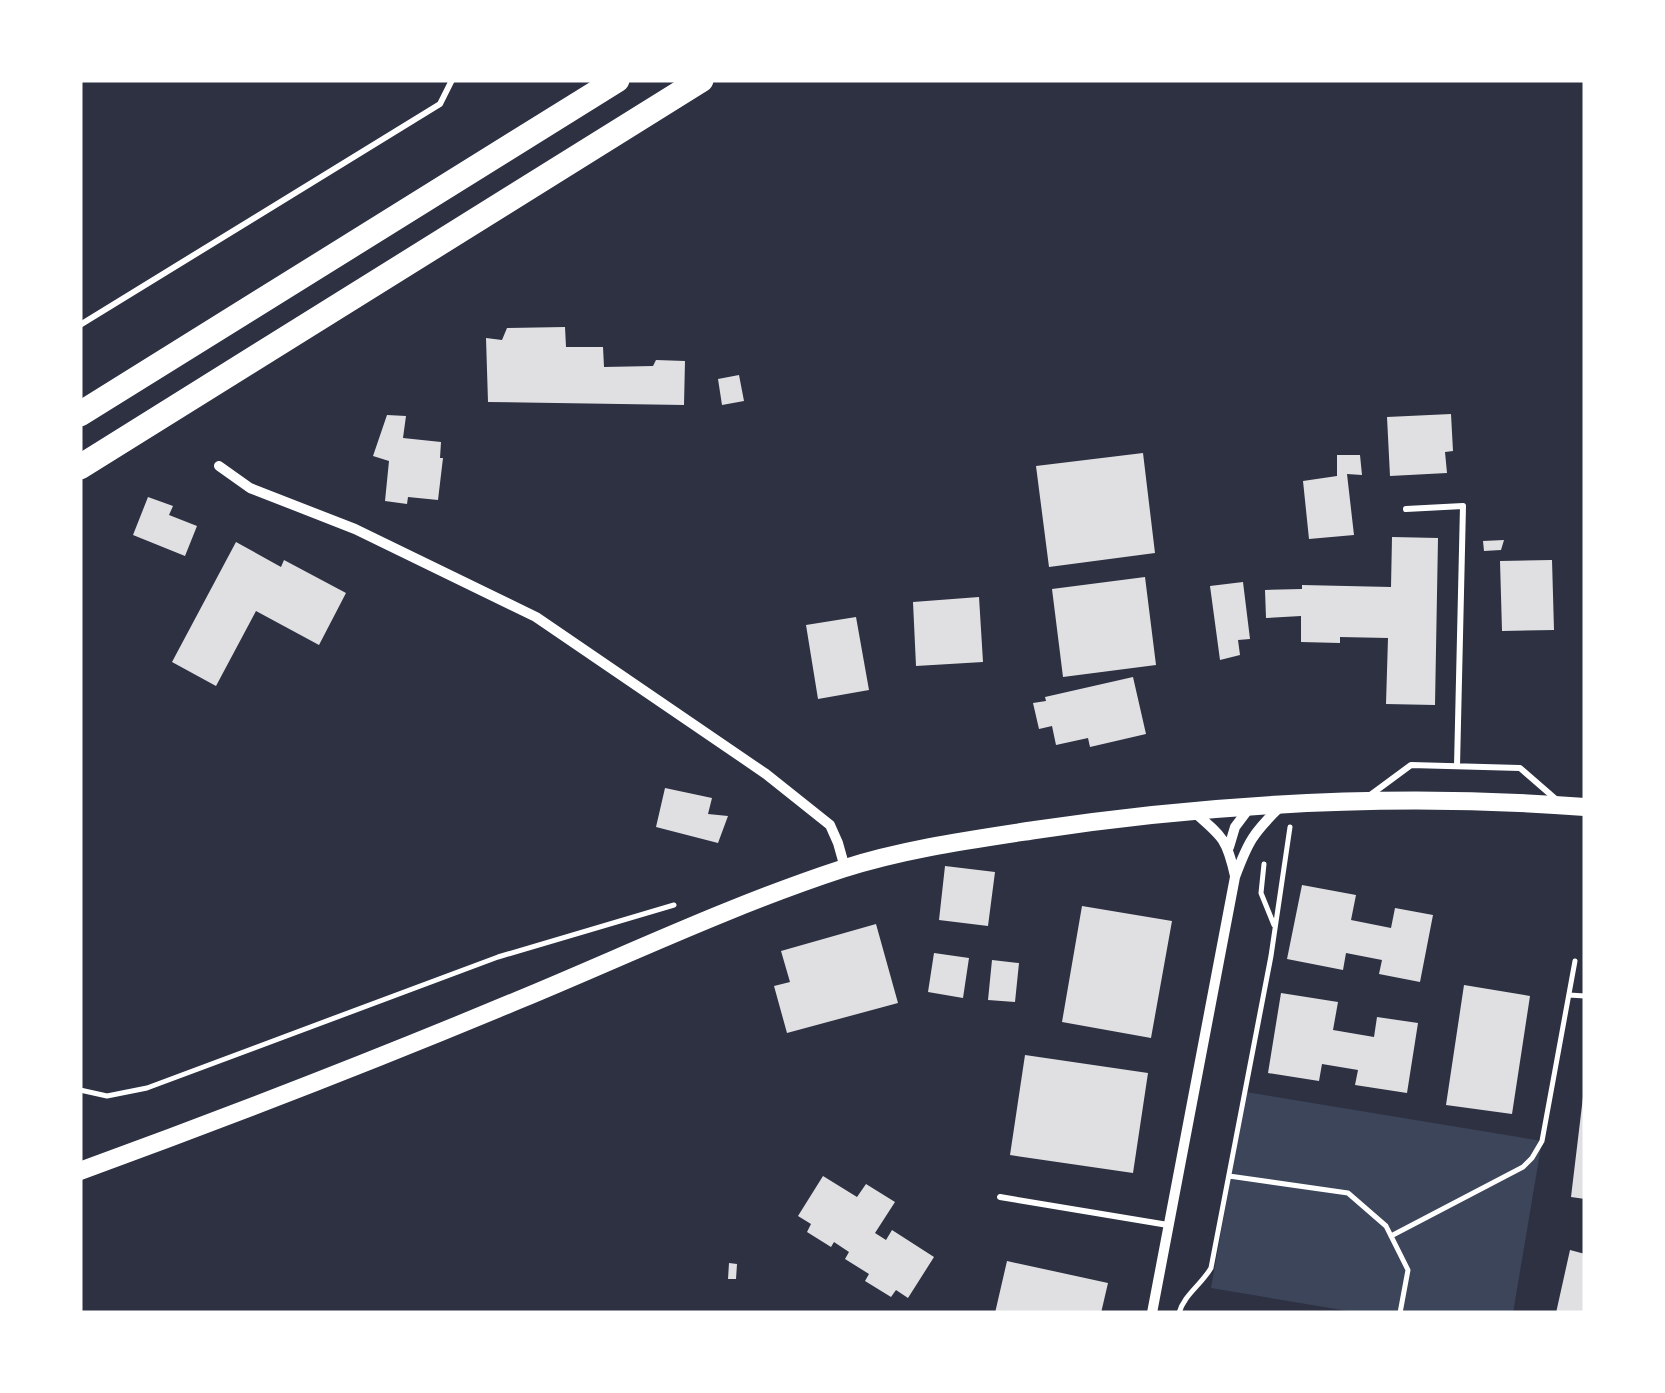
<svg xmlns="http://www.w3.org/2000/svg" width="1665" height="1393" viewBox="0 0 1665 1393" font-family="'Nunito Sans',sans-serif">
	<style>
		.green { fill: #3c4559 }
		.building { fill: #e0e0e3 }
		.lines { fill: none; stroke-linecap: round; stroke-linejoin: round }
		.path { stroke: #fff; stroke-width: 5 }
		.service { stroke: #fff; stroke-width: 6 }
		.minor { stroke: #fff; stroke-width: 10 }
		.tertiary { stroke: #fff; stroke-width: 18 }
		.motorway { stroke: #fff; stroke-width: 25 }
	</style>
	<rect width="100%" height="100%" fill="#2d3142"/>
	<path class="green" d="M1246 1092 1542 1141 1513 1313H1360L1211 1288Z"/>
	<path class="building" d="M565 327 566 347H603L604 367 653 366 656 360 685 361 684 405 488 402 486 338 502 340 507 328Z
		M739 375 744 401 722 405 718 379Z
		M1451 414 1453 451 1445 452 1447 473 1390 476 1387 417Z
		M387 415 406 416 403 438 441 442 440 458H443L438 500 408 497 407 504 385 501 389 461 373 456Z
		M1143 453 1155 553 1049 567 1036 466Z
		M1337 455H1360L1362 475 1347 474 1354 535 1309 539 1303 481 1337 476Z
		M148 497 173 506 169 515 197 526 185 556 133 535Z
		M1392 537 1438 538 1435 705 1386 704 1388 638 1340 637V643L1301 642V616L1266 618 1265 590 1302 589V585L1391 587Z
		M1504 540 1501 550 1484 551 1483 541Z
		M236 542 281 567 284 560 346 593 319 645 256 611 216 686 172 662Z
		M1552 560 1554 630 1502 631 1500 561Z
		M1145 577 1156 665 1063 677 1052 589Z
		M1243 582 1250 639 1238 640 1240 655 1220 660 1210 586Z
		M979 597 983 662 916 666 913 602Z
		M856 617 869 690 818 699 806 625Z
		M1133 677 1146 734 1090 747 1088 738 1056 745 1052 726 1039 729 1033 703 1046 701 1045 697Z
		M665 788 712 798 708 814 728 816 718 843 656 827Z
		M945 866 995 872 988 926 939 920Z
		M1302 885 1356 895 1351 920 1391 928 1395 908 1433 915 1420 982 1379 974 1382 960 1346 953 1343 970 1287 959Z
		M1082 906 1172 921 1151 1038 1062 1022Z
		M876 924 898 1003 787 1033 774 986 790 982 781 951Z
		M934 953 969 958 963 998 928 992Z
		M992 960 1019 963 1015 1002 988 1000Z
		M1464 985 1530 996 1512 1114 1446 1105Z
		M1281 993 1338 1002 1333 1030 1374 1037 1377 1017 1418 1023 1407 1093 1355 1085 1358 1070 1322 1064 1319 1081 1268 1073Z
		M1025 1055 1148 1073 1133 1173 1010 1155Z
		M1583 1097H1585V1199L1571 1197Z
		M823 1176 857 1197 866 1184 895 1202 875 1233 886 1240 892 1230 934 1257 908 1298 896 1290 891 1297 865 1281 869 1274 845 1259 849 1252 834 1242 831 1247 807 1232 811 1224 798 1216Z
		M1570 1250 1585 1254V1313H1556Z
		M1007 1261 1108 1283 1101 1313H995Z
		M729 1263 737 1264 736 1279H728Z"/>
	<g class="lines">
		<path class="path" d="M1264 864 1261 893 1274 925
			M1569 995 1585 996
			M80 1090 107 1096 147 1088 498 957 674 905
			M1229 1176 1348 1193 1386 1226 1408 1270 1400 1313
			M1391 1236 1523 1167 1532 1158 1542 1141 1575 961
			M1179 1313C1184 1295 1201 1285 1211 1268L1271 956 1290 827"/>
		<path class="service" d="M80 325 440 104 452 80
			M1406 509 1463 506 1457 766
			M1369 796 1411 765 1520 768 1558 801
			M1000 1197 1168 1225"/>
		<path class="minor" d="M219 466 250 488 355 529 536 617 766 774 830 825 838 843 845 868
			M1195 813C1223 837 1227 840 1235 876
			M1229 847 1235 827 1250 807
			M1152 1313 1235 877C1248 842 1253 833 1280 807"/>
		<path class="tertiary" d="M80 1171C228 1117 375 1060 521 999 627 955 732 905 842 869 904 849 970 840 1035 830 1216 803 1403 793 1585 807"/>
		<path class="motorway" d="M80 414 617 80
			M80 467 701 80"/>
	</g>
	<rect width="1665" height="1393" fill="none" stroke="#ffffff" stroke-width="165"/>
</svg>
